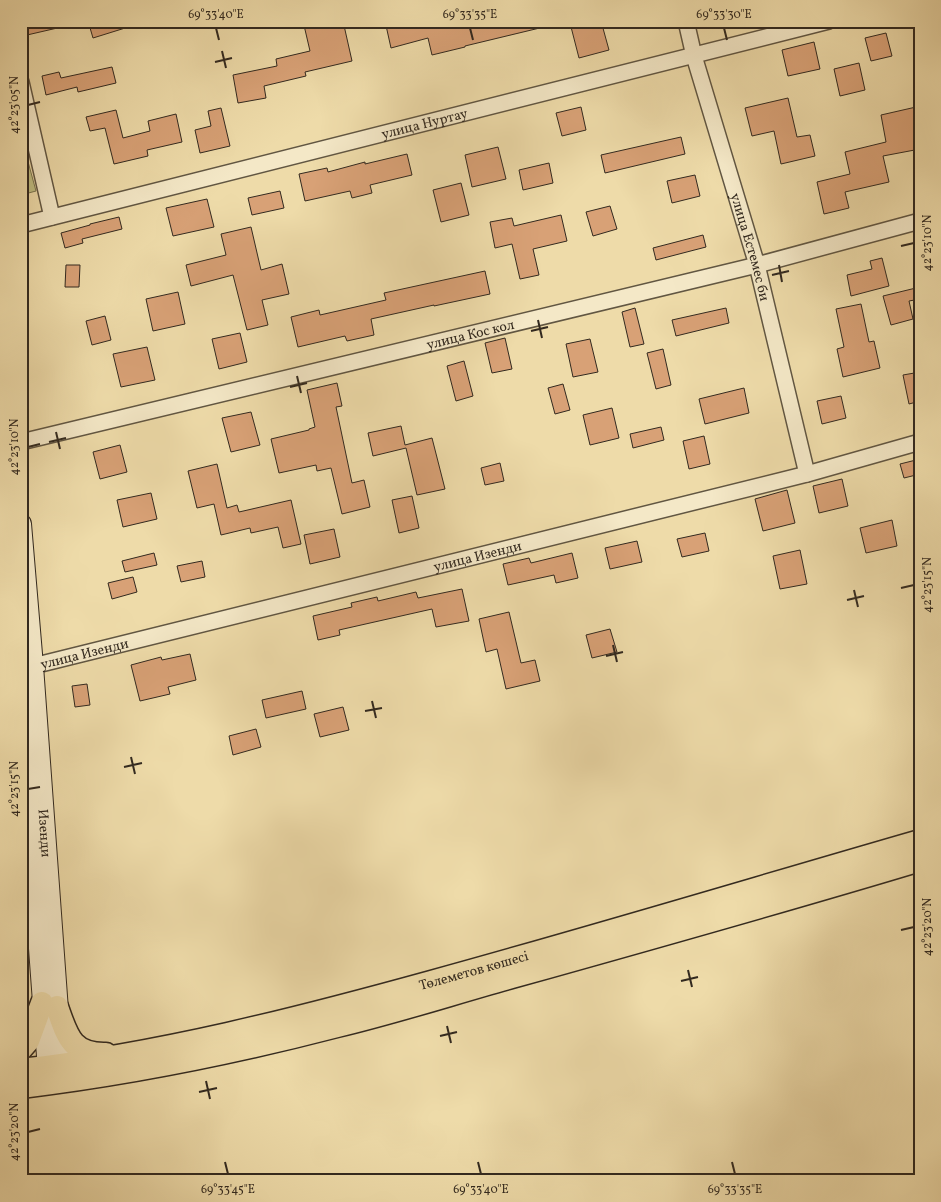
<svg xmlns="http://www.w3.org/2000/svg" width="941" height="1202" viewBox="0 0 941 1202" font-family="Vollkorn,serif">
	<style>
		.green { fill: #c0be82; stroke: #797450 }
		.building { fill: #d8a176; stroke: #32291f }
		.lines { fill: none; stroke-linecap: round; stroke-linejoin: round }
		.street-casing { stroke: #615642; stroke-width: 18 }
		.secondary-casing { stroke: #32291f; stroke-width: 22 }
		.primary-casing { stroke: #32291f; stroke-width: 25 }
		.street { stroke: #f4e8c7; stroke-width: 15 }
		.secondary { stroke: #f4e8c7; stroke-width: 20 }
		.primary { stroke: #eedba9; stroke-width: 22 }
		.ticks { fill: none; stroke: #32291f; stroke-width: 2 }
		.labels { text-anchor: middle; stroke-width: 4; stroke-linejoin: round; paint-order: stroke }
		.street-label { font-size: 14px; fill: #32291f; stroke: #f4e8c7 }
		.neatline { fill: none; stroke: #32291f; stroke-width: 2 }
		.ticks-label { font-size: 12px; text-anchor: middle; fill: #32291f }
	</style>
	<rect width="100%" height="100%" fill="#eedba9"/>
	<filter id="stains"><feTurbulence type="fractalNoise" baseFrequency=".004" numOctaves="4"/><feColorMatrix values="0 0 0 0 .2 0 0 0 0 .09 0 0 0 0 .02 0 0 0 .5 -.17"/></filter>
	<radialGradient id="worn" r=".72"><stop offset=".6" stop-color="#630" stop-opacity="0"/><stop offset="1" stop-color="#630" stop-opacity=".3"/></radialGradient>
	<path class="green" d="M21 136 36 191 21 195Z"/>
	<path class="building" d="M33 21H65L66 26 27 35 25 23Z
		M88 21H138V24L93 38Z
		M303 21H343L352 61 305 72 306 76 264 86 266 98 238 103 233 75 277 66 276 59 310 51Z
		M385 21H548V26L465 46V47L432 55 428 38 391 48Z
		M576 21H601L609 50 579 58 570 23Z
		M886 33 892 56 871 61 865 38Z
		M814 42 820 69 788 76 782 50Z
		M859 63 865 90 840 96 834 69Z
		M112 67 116 83 78 92 77 87 46 95 42 76 59 72 61 78Z
		M788 98 797 137 810 135 815 156 781 164 774 131 752 136 745 108Z
		M581 107 586 130 562 136 556 113Z
		M916 107 920 125V149L883 156 889 182 845 192 849 208 824 214 817 182 850 174 845 152 886 142 881 115Z
		M221 108 230 146 200 153 195 130 211 126 208 111Z
		M116 110 123 138 150 131 148 121 176 114 182 142 147 150 148 156 114 164 105 128 90 131 86 117Z
		M681 137 685 154 605 173 601 155Z
		M498 147 506 179 472 187 465 155Z
		M407 154 412 175 370 185 372 193 352 198 350 191 305 201 299 174 327 168 328 172 365 162V164Z
		M549 163 553 183 523 190 519 170Z
		M695 175 700 196 672 203 667 181Z
		M461 183 469 215 441 222 433 190Z
		M280 191 284 208 252 215 248 198Z
		M207 199 214 227 173 236 166 208Z
		M610 206 617 229 593 236 586 212Z
		M561 215 567 241 533 249 539 275 520 279 512 244 495 248 490 222 512 218 514 226Z
		M119 217 122 229 82 239 83 243 65 248 61 233 90 225V224Z
		M251 227 261 270 282 264 289 294 262 300 268 325 247 330 233 275 191 286 186 265 226 255 221 234Z
		M703 235 706 247 656 260 653 248Z
		M882 258 889 286 851 296 847 275 872 269 870 261Z
		M66 265H80L79 287H65Z
		M485 271 490 294 434 306V305L371 319 374 335 347 341 345 336 298 347 291 317 319 310 320 315 386 300 384 293Z
		M920 287V299L909 301 913 319 891 325 883 296Z
		M178 292 185 324 153 331 146 299Z
		M861 304 869 342 874 341 880 368 843 377 837 349 844 347 836 309Z
		M635 308 644 344 630 347 622 312Z
		M726 308 729 323 676 336 672 320Z
		M105 316 111 340 92 345 86 321Z
		M240 333 247 362 219 369 212 339Z
		M505 338 512 369 492 373 485 343Z
		M590 339 598 372 573 377 566 344Z
		M147 347 155 380 121 387 113 354Z
		M663 349 671 385 656 389 647 353Z
		M464 361 473 396 456 401 447 366Z
		M920 372V401L909 404 903 375Z
		M337 383 342 406 336 407 352 483 364 480 370 507 342 514 331 468 317 471 316 465 279 473 271 439 309 430V429L315 427 307 390Z
		M563 384 570 410 555 414 548 388Z
		M744 388 749 413 705 424 699 399Z
		M841 396 846 418 822 424 817 401Z
		M612 408 619 438 590 445 583 415Z
		M251 412 260 445 231 452 222 418Z
		M401 426 405 445 432 438 445 489 417 495 406 448 373 456 368 433Z
		M661 427 664 440 633 448 630 434Z
		M704 436 710 464 689 469 683 441Z
		M120 445 127 472 100 479 93 452Z
		M920 459V474L904 478 900 464Z
		M500 463 504 481 485 485 481 468Z
		M217 464 227 508 237 505 239 512 291 500 301 544 283 548 278 527 251 533 250 528 221 535 214 504 197 508 188 471Z
		M842 479 848 506 819 513 813 486Z
		M787 490 795 523 763 531 755 499Z
		M151 493 157 519 123 527 117 500Z
		M412 496 419 528 399 533 392 500Z
		M892 520 897 546 866 553 860 528Z
		M334 529 340 557 310 564 304 535Z
		M705 533 709 551 682 557 677 539Z
		M637 541 642 562 610 569 605 548Z
		M800 550 807 584 780 589 773 556Z
		M154 553 157 565 125 572 122 561Z
		M572 553 578 578 556 583 554 575 508 585 503 564 529 558 531 563Z
		M202 561 205 577 181 582 177 566Z
		M133 577 137 592 112 599 108 583Z
		M462 589 469 621 436 627 432 609 339 630 340 635 318 640 313 616 352 607 351 603 377 597 378 601 416 592 418 598Z
		M509 612 521 663 535 660 540 681 506 689 497 649 486 652 479 619Z
		M610 629 617 652 592 658 586 635Z
		M190 654 196 680 168 687 170 694 140 701 131 665 161 657 162 660Z
		M87 684 90 705 75 707 72 686Z
		M302 691 306 709 266 718 262 700Z
		M343 707 349 730 320 737 314 714Z
		M256 729 261 747 233 755 229 736Z"/>
	<g class="lines">
		<g class="street-casing">
			<g id="street">
				<path id="s1" d="M686 21 694 56 757 265 807 474"/>
				<path d="M21 82 52 217"/>
				<path id="s2" d="M21 225 829 21"/>
				<path id="s3" d="M21 442 757 265 920 221"/>
				<path id="s4" d="M21 668 33 666 807 474 920 442"/>
			</g>
		</g>
		<g class="secondary-casing">
			<g id="secondary">
				<path id="s5" d="M21 524 33 666 63 1079"/>
				<path d="M21 706 49 1083"/>
			</g>
		</g>
		<g class="primary-casing">
			<g id="primary">
				<path d="M57 1007C67 1035 71 1055 106 1054"/>
				<path d="M21 1049 28 1041 42 1003"/>
				<path id="s6" d="M21 1070C160 1054 297 1019 431 982 595 937 757 888 920 841"/>
				<path d="M21 1087C128 1074 233 1053 337 1026 396 1012 454 993 512 977 648 939 784 901 920 860"/>
			</g>
		</g>
		<use href="#street" class="street"/>
		<use href="#secondary" class="secondary"/>
		<use href="#primary" class="primary"/>
	</g>
	<path class="ticks" d="M216 28 219 40M470 28 473 40M724 28 727 40M222 51 226 68M215 62 232 58M28 105 40 102M901 246 914 243M779 265 782 282M772 275 789 271M538 320 542 338M531 331 548 327M297 376 301 393M290 387 307 383M56 432 60 449M49 442 66 438M28 447 40 444M901 588 914 585M854 590 858 607M847 600 864 596M613 645 617 662M606 656 623 652M372 701 376 718M365 711 382 708M131 757 135 774M124 767 142 763M28 789 40 787M901 930 914 927M688 970 692 987M681 981 698 977M447 1026 451 1043M440 1036 457 1032M206 1081 210 1099M199 1092 217 1088M28 1132 40 1129M225 1162 228 1174M478 1162 481 1174M732 1162 735 1174"/>
	<g class="labels">
		<g class="street-label">
			<text dy="5" stroke="none"><textPath href="#s2" startOffset="416">улица Нуртау</textPath></text>
			<text dy="5" stroke="none"><textPath href="#s1" startOffset="235">улица Естемес би</textPath></text>
			<text dy="5" stroke="none"><textPath href="#s3" startOffset="462">улица Кос кол</textPath></text>
			<text dy="5" stroke="none"><textPath href="#s4" startOffset="470">улица Изенди</textPath></text>
			<text dy="5" stroke="none"><textPath href="#s4" startOffset="65">улица Изенди</textPath></text>
			<text dy="5" stroke="none"><textPath href="#s5" startOffset="310">Изенди</textPath></text>
			<text dy="5" stroke="none"><textPath href="#s6" startOffset="464">Төлеметов көшесі</textPath></text>
		</g>
	</g>
	<rect width="941" height="1202" fill="none" stroke="#eedba9" stroke-width="55"/>
	<rect x="28" y="28" width="886" height="1146" class="neatline"/>
	<g class="ticks-label">
		<text x="216" y="18">69°33'40"E</text>
		<text x="470" y="18">69°33'35"E</text>
		<text x="724" y="18">69°33'30"E</text>
		<text transform="translate(14 105) rotate(-90)" y="4">42°23'05"N</text>
		<text transform="translate(927 243) rotate(-90)" y="4">42°23'10"N</text>
		<text transform="translate(14 447) rotate(-90)" y="4">42°23'10"N</text>
		<text transform="translate(927 585) rotate(-90)" y="4">42°23'15"N</text>
		<text transform="translate(14 789) rotate(-90)" y="4">42°23'15"N</text>
		<text transform="translate(927 927) rotate(-90)" y="4">42°23'20"N</text>
		<text transform="translate(14 1132) rotate(-90)" y="4">42°23'20"N</text>
		<text x="228" y="1193">69°33'45"E</text>
		<text x="481" y="1193">69°33'40"E</text>
		<text x="735" y="1193">69°33'35"E</text>
	</g>
	<rect width="100%" height="100%" filter="url(#stains)"/>
	<rect width="100%" height="100%" fill="url(#worn)"/>
</svg>
